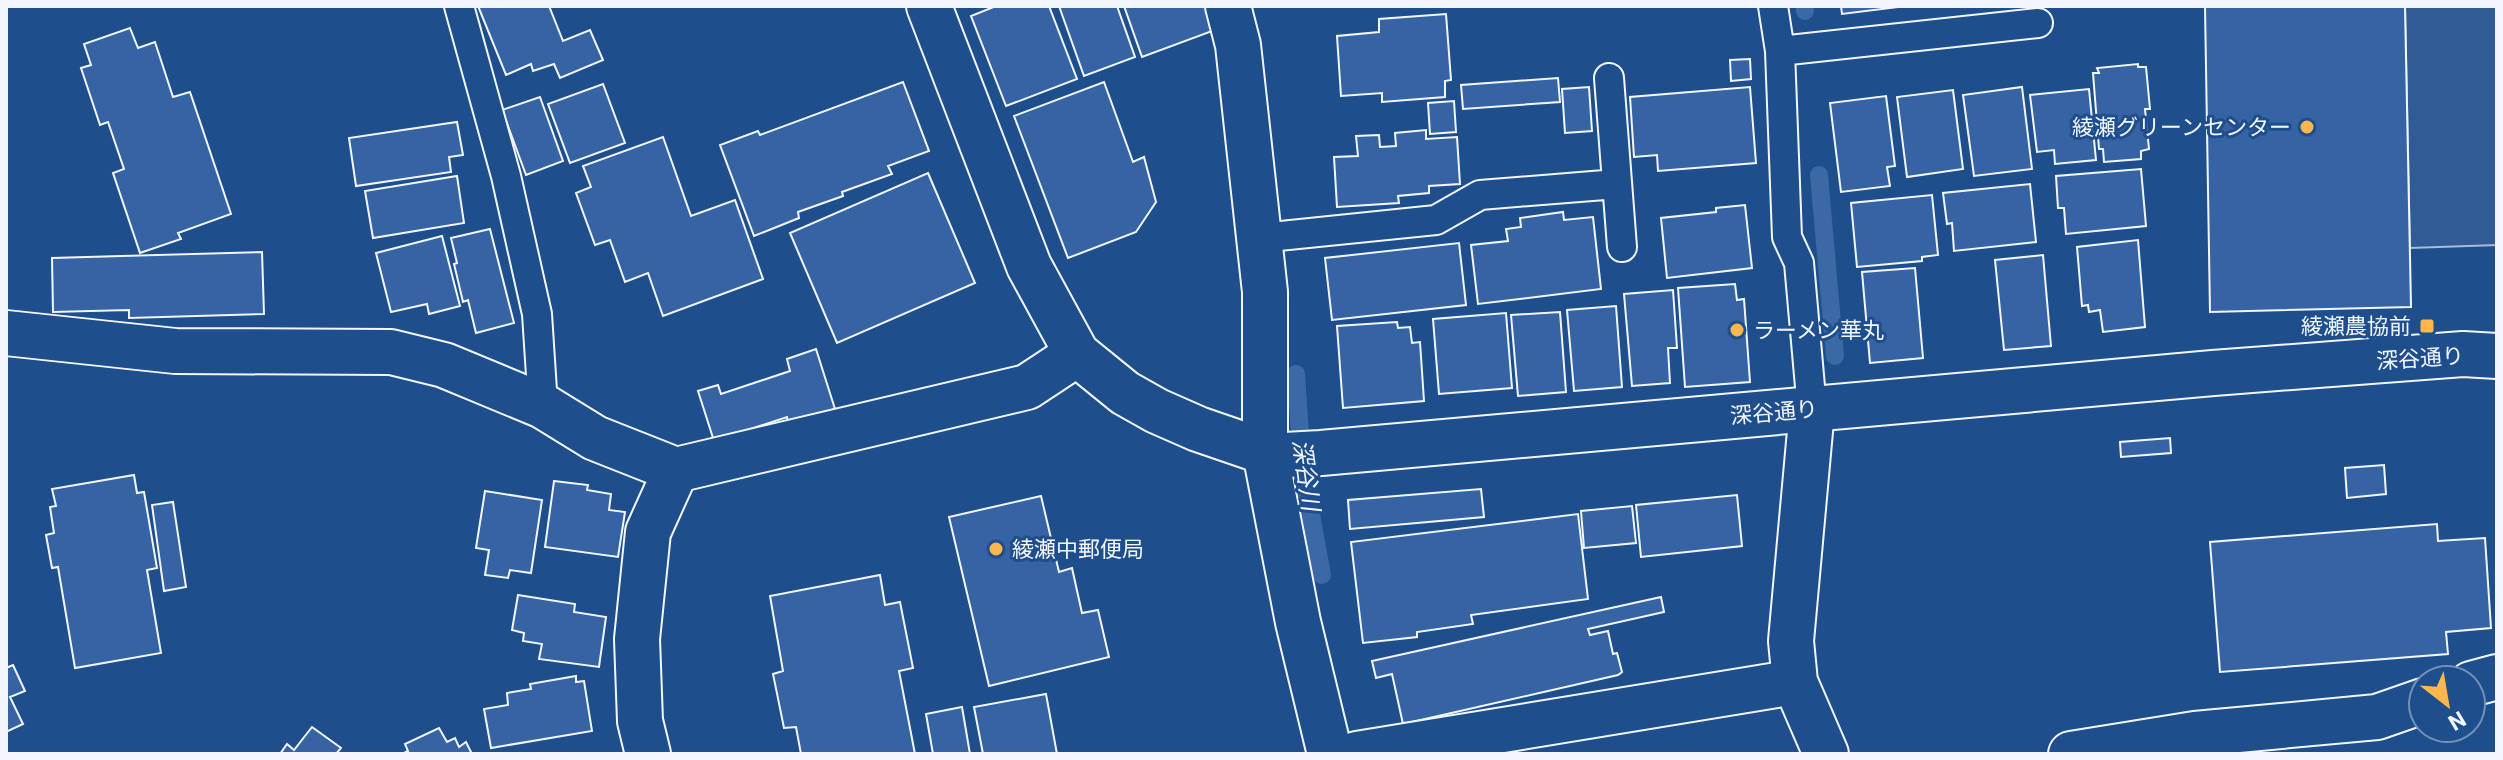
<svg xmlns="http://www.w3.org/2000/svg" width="2503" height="760" viewBox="0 0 2503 760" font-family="Roboto,'Noto Sans JP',sans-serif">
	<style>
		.parking { fill: #305b95; stroke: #a8bbd7; stroke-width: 2 }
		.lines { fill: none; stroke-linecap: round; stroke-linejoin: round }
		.stream { stroke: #3b69a3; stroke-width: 18 }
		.building { fill: #3563a3; stroke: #f2f6ff; stroke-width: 2 }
		.service-casing { stroke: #f2f6ff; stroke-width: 32 }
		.minor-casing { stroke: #f2f6ff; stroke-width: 48 }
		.tertiary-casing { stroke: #f2f6ff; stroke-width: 48 }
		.service { stroke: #1f4e8c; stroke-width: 28 }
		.minor { stroke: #1f4e8c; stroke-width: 44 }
		.tertiary { stroke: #1f4e8c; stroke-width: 44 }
		.poi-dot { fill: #ffb74d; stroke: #1f4e8c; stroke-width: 3 }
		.labels { text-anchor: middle; stroke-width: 6; stroke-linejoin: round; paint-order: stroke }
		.poi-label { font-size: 22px; fill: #f2f6ff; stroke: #1f4e8c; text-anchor: end }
		.street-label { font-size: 22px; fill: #f2f6ff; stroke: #1f4e8c }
		.water-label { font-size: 24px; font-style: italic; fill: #f2f6ff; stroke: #1f4e8c }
	</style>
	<rect width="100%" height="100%" fill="#1f4e8c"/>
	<path class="parking" d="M2405 6H2497V245L2410 248Z"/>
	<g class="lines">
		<path class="stream" d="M1805 6V11
			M1819 175 1835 356
			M1296 374 1302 465 1322 575"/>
	</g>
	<path class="building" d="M478 6H549L563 41 590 30 603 60 560 78 554 64 533 71 531 64 506 75Z
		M996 6H1049L1077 79 1006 106 971 16Z
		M1059 6H1117L1135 57 1084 76Z
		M1124 6H1207L1215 30 1142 57Z
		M1841 6H1897L1898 7 1842 14Z
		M2205 6H2405L2411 307 2210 312Z
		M1446 14 1451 80 1445 81V97L1382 102V93L1341 96 1337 36 1379 32V19Z
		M130 28 138 48 155 42 173 97 190 92 231 214 178 233 181 239 140 253 113 173 124 169 108 122 100 125 81 68 91 65 84 44Z
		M1750 59 1751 79 1731 81 1730 60Z
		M2138 64V67H2146L2150 109H2145L2149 149 2141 151V159L2104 162 2103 149H2099L2093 73H2099L2097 68Z
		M1558 78 1560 102 1463 109 1461 85Z
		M903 82 929 151 888 166 892 174 842 192 843 196 798 212 799 218 754 236 720 145 758 131 760 135Z
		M1104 82 1133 162 1144 157 1156 202 1136 232 1068 258 1014 116Z
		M603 84 625 143 570 163 548 104Z
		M1589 87 1592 131 1565 133 1562 89Z
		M1750 87 1756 163 1658 171 1657 155 1634 157 1630 97Z
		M2022 87 2032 169 1974 176 1963 95Z
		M2089 89 2096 160 2055 164 2054 150 2037 152 2030 95Z
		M1953 90 1963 169 1907 177 1897 97Z
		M1886 96 1895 166 1887 167 1890 186 1841 192 1830 103Z
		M540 97 563 161 526 175 502 110Z
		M1454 101 1456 132 1430 134 1428 103Z
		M457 122 463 155 449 157 451 172 356 186 349 138Z
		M1426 130V139L1457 137 1460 184 1429 186V193L1398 196 1399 203 1337 207 1334 157 1358 156 1356 136 1379 135 1380 147 1396 146 1395 133Z
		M663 137 691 216 735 200 763 279 663 316 648 273 625 282 610 240 595 245 576 193 591 187 583 166Z
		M2141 169 2146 226 2066 234 2064 208H2058L2056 176Z
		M928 173 975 283 837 343 790 233Z
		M457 176 464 223 373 238 365 191Z
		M2030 184 2036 242 1954 251 1952 223 1947 224 1943 193Z
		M1932 195 1938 255 1922 257V261L1857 267 1851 203Z
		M1745 205 1752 268 1667 278 1661 218 1716 212V208Z
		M1563 212 1564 220 1593 217 1601 289 1478 304 1471 245 1508 241 1506 229 1521 227 1520 218Z
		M490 229 514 323 476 333 468 300 463 302 454 264 457 263 451 238Z
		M442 236 460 306 429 314 427 304 391 312 376 253Z
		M2138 240 2145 327 2103 332 2100 310 2089 312 2088 305 2082 306 2077 247Z
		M1459 243 1466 305 1332 320 1325 258Z
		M262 252 264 314 129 318V310L53 312 52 258Z
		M2043 255 2051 346 2004 350 1995 260Z
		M1915 268 1923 358 1870 363 1862 272Z
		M1735 284 1737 300 1744 299 1750 382 1685 387 1678 288Z
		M1673 290 1677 348H1668L1670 383 1632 386 1624 294Z
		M1616 306 1622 387 1574 391 1567 310Z
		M1560 312 1566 392 1518 396 1511 315Z
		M1506 313 1512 388 1439 394 1433 319Z
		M1397 322 1398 328 1410 327 1412 343 1420 342 1424 401 1343 408 1337 326Z
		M816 349 835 409 788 424 787 417 714 441 698 391 718 385 721 394 790 371 787 359Z
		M2170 438 2171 453 2121 457 2120 442Z
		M2384 465 2386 494 2347 498 2345 468Z
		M134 475 137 493 144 492 157 568 147 570 161 653 75 668 58 567 52 568 46 535 54 533 50 507 56 506 52 489Z
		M554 481 588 485 587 490 611 494 609 510 625 512 618 557 545 547Z
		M1481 489 1484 517 1350 529 1348 500Z
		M485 491 542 500 531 573 510 570 508 578 485 575 489 550 476 548Z
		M1737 495 1742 546 1641 557 1636 505Z
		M1041 496 1059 572 1072 568 1082 613 1098 610 1109 657 989 686 949 517Z
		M173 502 186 587 164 591 152 505Z
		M1632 506 1636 543 1584 548 1581 511Z
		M1578 514 1588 599 1471 615 1473 624 1417 632V637L1363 643 1351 542Z
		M2437 524 2438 541 2485 538 2491 628 2446 632 2448 654 2220 672 2210 542Z
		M880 575 885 605 900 602 913 668 899 671 915 754H801L796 727 784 728 773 674 783 671 770 596Z
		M518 595 575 604 574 612 606 617 599 667 539 659 542 644 523 641 524 633 512 630Z
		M1661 597 1664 612 1588 629 1590 635 1608 631 1613 654 1617 653 1622 672 1618 675 1403 724 1392 674 1376 678 1372 661Z
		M13 665 25 691 10 697 23 724 6 732V668Z
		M576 676V682L584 681 592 731 491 748 484 709 508 705 507 693 531 689 530 684Z
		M1046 694 1057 754H983L974 707Z
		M962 707 970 754H933L926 714Z
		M312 727 341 748 336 754H280L287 744 294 750Z
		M439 728 447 742 455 738 459 747 466 742 472 754H402L408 751 405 744Z"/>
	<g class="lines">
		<g class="service-casing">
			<path id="service" d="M459 6 506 176 537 314 543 406
				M1773 6 1780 51 1787 237 1799 263 1812 409
				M1780 51 2038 23
				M1609 78 1622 247
				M1260 238 1436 220 1480 195 1617 184"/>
		</g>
		<g class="minor-casing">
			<path id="minor" d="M1228 6 1238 45 1265 292V452L1298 622 1330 754
				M6 333 175 351 391 352 444 365 543 406 595 438 676 470 1027 387 1077 354
				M1812 409 1791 641 1795 682 1826 754
				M2471 684 2497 677
				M648 754 640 721 637 639 648 532 676 470
				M1357 754 1795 682
				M2071 754 2195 734 2377 717 2423 701"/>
		</g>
		<g class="tertiary-casing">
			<path id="tertiary" d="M929 6 1029 266 1077 354 1125 393 1157 411 1198 429 1265 452 1285 455 1321 453 2213 373 2463 354 2497 356"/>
		</g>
		<use href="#service" class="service"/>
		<use href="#minor" class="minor"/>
		<use href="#tertiary" class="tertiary"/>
	</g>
	<g class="poi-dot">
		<circle cx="2307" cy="127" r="8"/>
		<rect x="2419" y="318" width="16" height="16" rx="4"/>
		<circle cx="1737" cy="330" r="8"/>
		<circle cx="996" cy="549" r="8"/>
	</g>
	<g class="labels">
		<g class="poi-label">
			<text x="2291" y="135">綾瀬グリーンセンター</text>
			<text x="2411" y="334">綾瀬農協前</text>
			<text x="1753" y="338" text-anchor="start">ラーメン華丸</text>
			<text x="1012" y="557" text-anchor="start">綾瀬中郵便局</text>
		</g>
		<g class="street-label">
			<text transform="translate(2420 358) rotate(-4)" y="8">深谷通り</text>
			<text transform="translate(1774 412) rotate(-5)" y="8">深谷通り</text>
		</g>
		<g class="water-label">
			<text transform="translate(1306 475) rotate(82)" y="8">深谷川</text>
		</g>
	</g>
	<rect width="2503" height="760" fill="none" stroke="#f2f6ff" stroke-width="16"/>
	<g transform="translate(2447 704) rotate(149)"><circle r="38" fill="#1f4e8c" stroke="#7391ba" stroke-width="2"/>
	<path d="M0-6L14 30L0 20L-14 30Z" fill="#ffb74d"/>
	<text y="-12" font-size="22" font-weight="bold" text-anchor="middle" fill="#f2f6ff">N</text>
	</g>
</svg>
